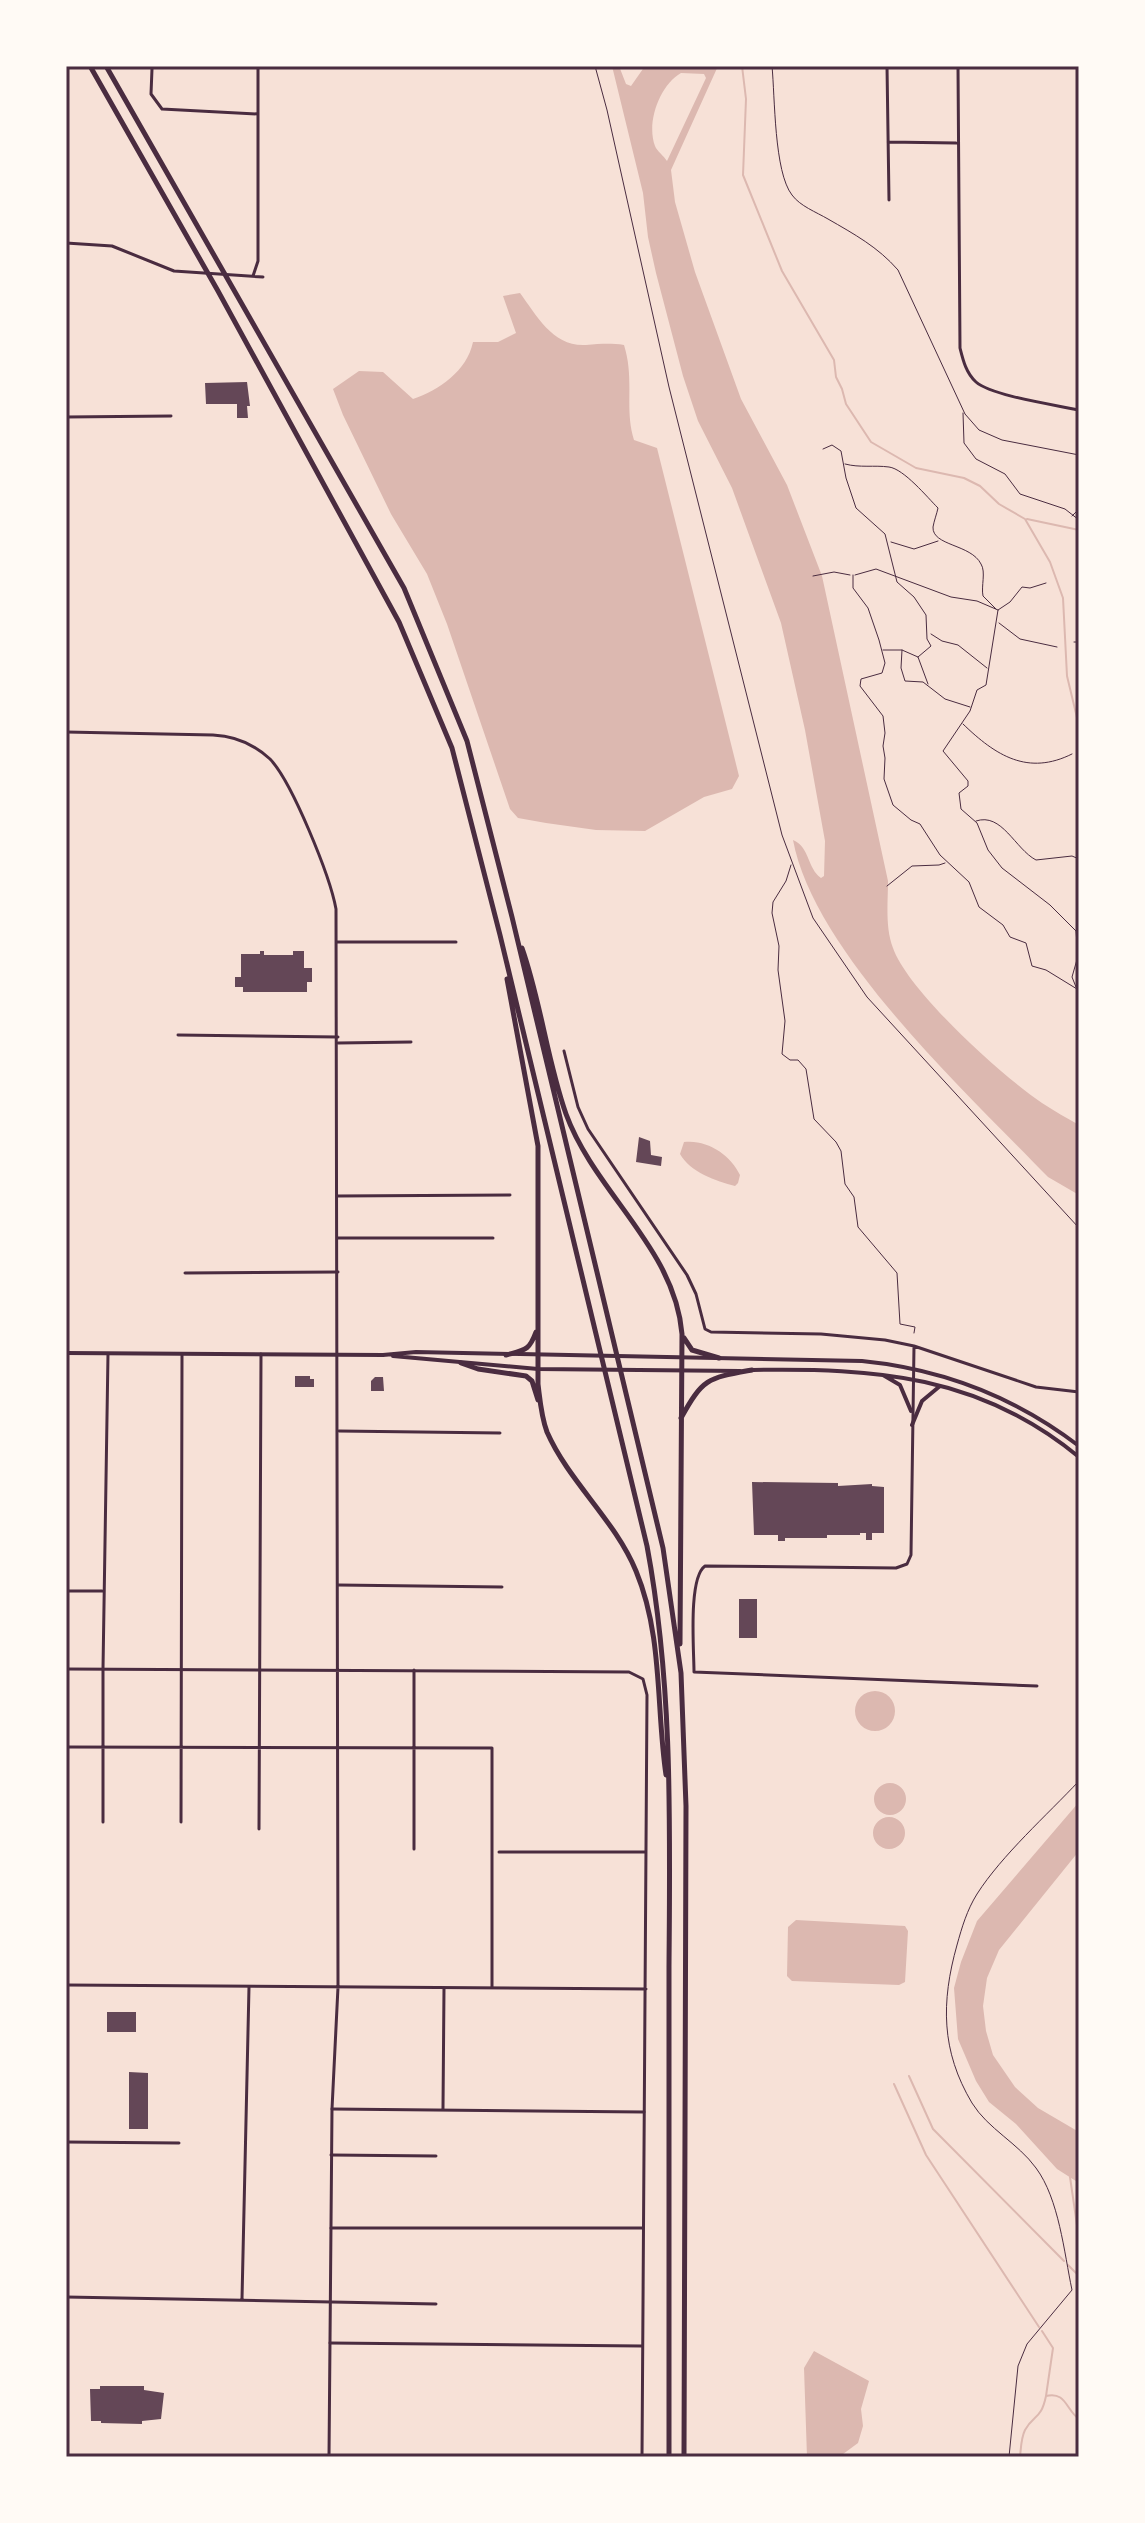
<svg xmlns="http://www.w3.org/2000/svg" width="1145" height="2523" viewBox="0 0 1145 2523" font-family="'Source Sans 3',sans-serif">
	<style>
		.water { fill: #dcb8b0; fill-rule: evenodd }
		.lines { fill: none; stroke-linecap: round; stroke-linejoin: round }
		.stream { stroke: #dcb8b0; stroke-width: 2 }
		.building { fill: #644757 }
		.path { stroke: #4a2c40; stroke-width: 1 }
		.minor { stroke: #4a2c40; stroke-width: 3 }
		.tertiary { stroke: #4a2c40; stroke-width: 3 }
		.primary { stroke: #4a2c40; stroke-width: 4 }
		.motorway { stroke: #4a2c40; stroke-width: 5 }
		.neatline { fill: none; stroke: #4a2c40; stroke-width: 3 }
	</style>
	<rect width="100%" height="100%" fill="#f7e1d7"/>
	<path class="water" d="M612 66H619L626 84 631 86 645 66H718L671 170 675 202 695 272 741 399 787 485 822 576 888 881C888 903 885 927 893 948 908 991 1003 1077 1042 1103 1054 1111 1067 1118 1079 1125V1195L1048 1177C969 1095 814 953 793 840 810 847 807 868 821 878L824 876 825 841 805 730 781 623 732 488 698 421 683 376 656 273 648 237 643 193ZM681 73 704 74 706 78 667 161C664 156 657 151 655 146 646 122 660 85 681 73Z
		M520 293C537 316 553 347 586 345 600 344 610 343 624 345 635 380 624 408 634 440L657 448 739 776 732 789 704 797 645 831 596 830 546 823 518 818 510 809 447 624 427 574 391 514 343 415 333 389 359 371 383 372 413 399C439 390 467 371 473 342H498L516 333 503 296Z
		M684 1142C707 1139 731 1155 740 1175L738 1183 735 1186C716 1181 690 1172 680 1154Z
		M855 1711a20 20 0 1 1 40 0a20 20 0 1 1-40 0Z
		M874 1799a16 16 0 1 1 32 0a16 16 0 1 1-32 0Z
		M1079 1802V1851L999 1950 987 1978 983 2006 986 2031 993 2055 1015 2087 1038 2108 1079 2132V2183L1057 2169 1016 2124 989 2102 976 2081 958 2039 954 1988 961 1962 977 1921Z
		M873 1833a16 16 0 1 1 32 0a16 16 0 1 1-32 0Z
		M796 1920 905 1926 908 1931 905 1982 899 1985 792 1981 787 1976 788 1927Z
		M814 2351 869 2381 861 2409 863 2426 858 2443 839 2457H807L804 2368Z"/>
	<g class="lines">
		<path class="stream" d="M742 66 746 99 743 175 782 271 834 360 836 377 842 389 846 404 871 442 916 468 964 478 980 486 999 504 1025 519 1050 562 1063 598 1067 676 1079 726
			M1027 519 1079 530
			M909 2076 933 2129 1064 2261
			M894 2084 926 2155 1039 2327
			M1070 2177 1079 2239
			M1068 2265 1079 2276
			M1042 2331 1053 2348 1046 2396
			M1020 2457C1021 2448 1021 2438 1025 2430 1034 2414 1041 2420 1046 2396 1066 2391 1066 2410 1079 2419"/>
	</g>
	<path class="building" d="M247 382 250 406H247L248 418H237V404H206L205 383Z
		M260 951H264V955H293V951H304V968H312V982H307V992H243V987H235V977H241V954H260Z
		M639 1137 650 1141 651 1155 662 1157 661 1166 636 1162Z
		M295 1376H310V1379H314V1387H295Z
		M375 1377H383L384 1391H371V1381Z
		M752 1482 838 1483V1486L872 1484V1486L884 1487V1533H872V1540H866V1533H860V1535H827V1538H785V1541H778V1535H754Z
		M739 1599H757V1638H739Z
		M107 2012H136V2032H107Z
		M129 2072 148 2073V2129H129Z
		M100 2386H144V2390L164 2393 161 2419 142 2421V2424L101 2423V2421H91L90 2389H100Z"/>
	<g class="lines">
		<path class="path" d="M595 66 607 110 669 387 782 835 813 918 867 997 1079 1228
			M772 66C775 97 774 172 792 195 800 206 816 212 828 219 854 234 878 247 898 270L965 414 979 430 1002 440 1079 455
			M963 413 964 443 976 459 1005 474 1020 494 1065 509 1079 520
			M823 449 832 445 841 451 846 478 856 508 885 534 897 582 914 597 926 615 927 639 931 646 918 657
			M845 464C860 468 874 465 889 467 904 469 927 497 938 508 937 513 934 521 933 527 932 546 971 544 981 564 986 572 981 586 983 596L996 609
			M1072 516 1079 509
			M891 542 914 549 938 541
			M853 575V588L868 608 879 640 885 663 882 673 861 679 860 686 883 716 885 733 883 746 885 758 884 779 893 805 911 820 920 824 940 855 969 882 979 907 1003 925 1010 937 1026 943 1032 966 1046 970 1077 989
			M855 575 876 569 951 597 977 601 998 610
			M813 576 834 572 850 575
			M1046 583 1030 588 1022 587 1010 602 998 610 986 685 977 690 970 711 943 751 968 781V786L959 793 961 809 977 823 988 850 1002 868 1050 905 1076 931 1078 956 1072 977 1076 987
			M999 623 1020 639 1057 647
			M931 634 942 641 958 645 987 668
			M1074 642H1079
			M883 650H902L918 657 928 684
			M902 650 901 668 905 681 923 682 945 699 970 707
			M963 724C996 756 1028 776 1072 754
			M976 821C1002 812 1015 849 1036 860L1072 856 1079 859
			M791 865 786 881 773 902 772 913 779 946 778 970 785 1021 782 1054 790 1060H798L806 1069 814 1119 836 1142 841 1151 845 1184 854 1197 858 1227 897 1273 900 1324 915 1327 914 1333
			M887 886 912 866 939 865 945 863
			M1009 2457 1018 2366 1027 2344 1072 2290C1064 2252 1059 2199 1036 2168 1018 2143 988 2129 972 2103 941 2051 941 2002 957 1945 962 1927 967 1910 977 1894 1002 1855 1047 1815 1079 1781"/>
		<path class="minor" d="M887 66 889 200
			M958 66 960 348C963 360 966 373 976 382 992 396 1056 405 1079 410
			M152 69 151 94 162 109 258 114
			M888 142 956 143
			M66 243 112 246 174 271 263 277
			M253 276 258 261V66
			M66 417 171 416
			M337 942H456
			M178 1035 338 1037
			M338 1043 411 1042
			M564 1051 578 1107 588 1129 687 1275 696 1294 705 1329 711 1332 821 1334 885 1340 914 1346 1036 1387 1079 1392
			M337 1196 510 1195
			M338 1238H493
			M185 1273 338 1272
			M914 1346 911 1555 907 1564 896 1568 705 1566C688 1578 694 1650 694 1672L1037 1686
			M339 1431 500 1433
			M338 1585 502 1587
			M66 1591H102
			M414 1670V1849
			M66 1747 492 1748V1987
			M103 1822V1669L108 1354
			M181 1822 182 1354
			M259 1829 261 1354
			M499 1852H645
			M443 2108 444 1988
			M332 2109 644 2112
			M66 2142 179 2143
			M331 2155 436 2156
			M331 2228H643
			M66 2297 436 2304
			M242 2299 249 1987
			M330 2343 642 2346"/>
		<path class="tertiary" d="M66 732 213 735C234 736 254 744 270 759 292 782 330 876 336 909L338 1987 332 2109 329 2457
			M66 1669 629 1672 643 1679 647 1695 642 2457
			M66 1985 646 1989"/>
		<path class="primary" d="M66 1353 383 1355 416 1352 862 1361C942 1369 1015 1397 1079 1446
			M393 1356 538 1369 740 1371
			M753 1370C875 1368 980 1375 1079 1457
			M883 1375 900 1385 911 1411
			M912 1425 922 1401 940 1386"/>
		<path class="motorway" d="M90 66 218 291 399 622 452 748 500 935 647 1546C673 1685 670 1826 669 1967 669 2131 669 2294 669 2457
			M106 66 404 588 467 741 512 917 663 1548 681 1673 686 1806 684 2457
			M522 948C541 1002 547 1060 566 1114 595 1193 675 1248 682 1334L680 1644
			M507 979 538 1146V1384C540 1400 541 1416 547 1432 569 1482 615 1520 636 1571 663 1636 656 1707 666 1775
			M684 1338 692 1350 719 1358
			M506 1355C525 1350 529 1351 536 1332
			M461 1363 478 1369 526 1376 532 1381 538 1400
			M681 1418C703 1378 708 1378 752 1370"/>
	</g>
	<rect width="1145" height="2523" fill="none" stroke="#fffaf5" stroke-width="136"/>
	<rect x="68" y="68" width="1009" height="2387" class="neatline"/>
</svg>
